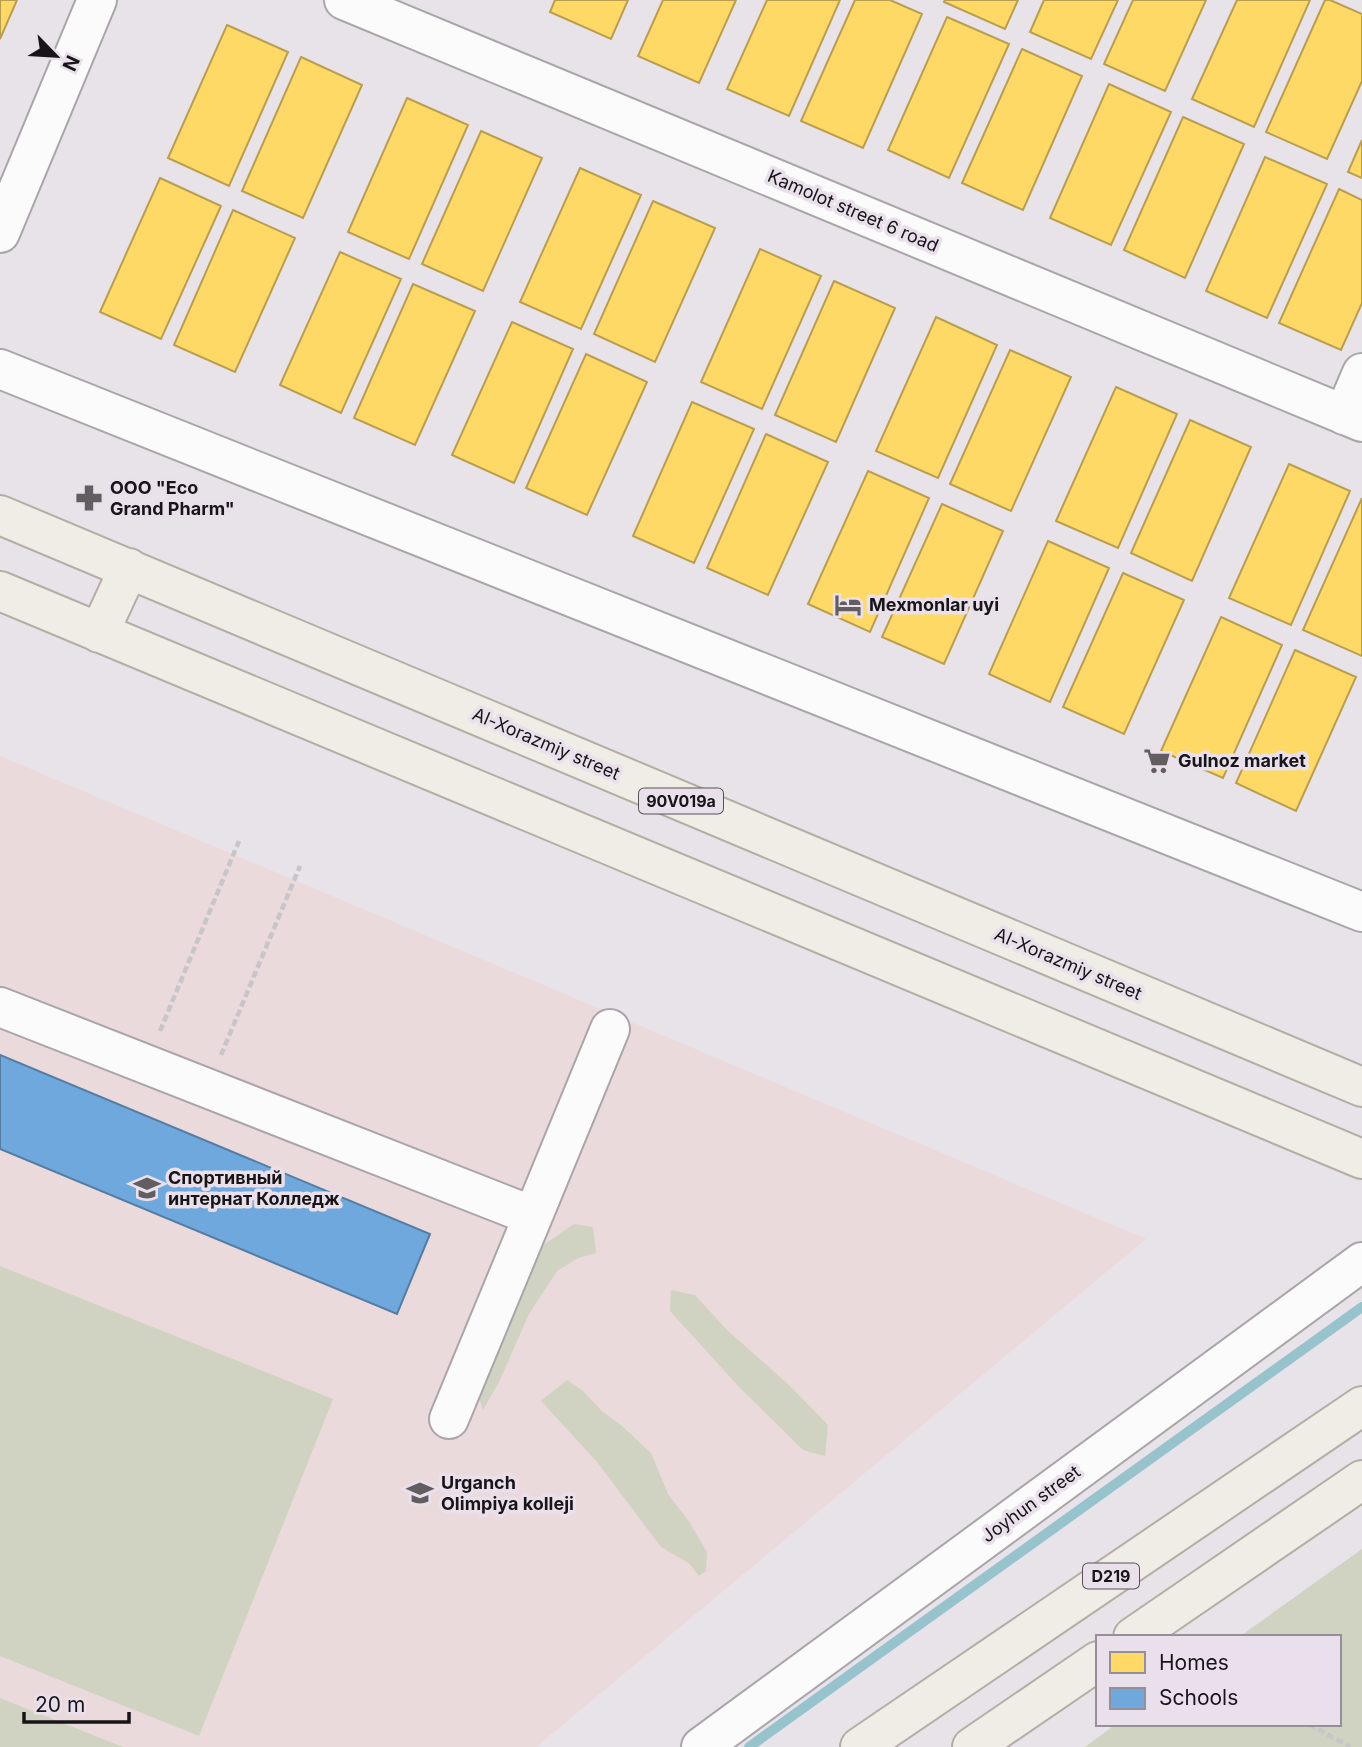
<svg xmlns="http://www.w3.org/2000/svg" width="1362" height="1747" viewBox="0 0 1362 1747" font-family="Inter,sans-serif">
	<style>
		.education { fill: #ebdadb }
		.green { fill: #d0d3c1 }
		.homes { fill: #ffd966; stroke: #ba9e4f; stroke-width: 2 }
		.schools { fill: #6fa8dc; stroke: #557ca2; stroke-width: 2 }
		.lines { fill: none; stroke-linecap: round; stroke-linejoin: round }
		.stream { stroke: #97c4cc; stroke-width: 10 }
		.minor-casing { stroke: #a9a5a9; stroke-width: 42 }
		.major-casing { stroke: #b5ada4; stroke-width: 42 }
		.path { stroke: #c7c5c7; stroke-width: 4.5; stroke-dasharray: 7 3.5; stroke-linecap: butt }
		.minor { stroke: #fcfbfc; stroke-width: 38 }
		.major { stroke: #f0ece6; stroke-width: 38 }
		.labels { text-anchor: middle; stroke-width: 7; stroke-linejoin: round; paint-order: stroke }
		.shield { fill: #e9e0eb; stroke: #575258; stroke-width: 2 }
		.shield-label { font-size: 16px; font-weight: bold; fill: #181519 }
		.street-label { font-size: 18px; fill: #181519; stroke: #e9e0eb }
		.poi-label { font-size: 18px; font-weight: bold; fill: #181519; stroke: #e9e0eb; text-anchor: start }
	</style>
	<rect width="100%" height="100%" fill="#e8e3e8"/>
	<path class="education" d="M0 756 1146 1239 536 1747H0Z"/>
	<path class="green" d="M574 1224 593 1227 596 1253 578 1258 557 1271 529 1314 500 1380 483 1410 478 1395 495 1360 542 1246Z
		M0 1266 333 1399 199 1736 0 1656Z
		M671 1290 695 1295 728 1331 789 1385 828 1425 825 1456 803 1450 739 1387 670 1311Z
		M567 1380 582 1390 602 1411 621 1425 651 1453 668 1494 690 1523 707 1552 706 1571 699 1576 690 1564 661 1547 597 1462 541 1401Z
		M1362 1549V1747H1085L1116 1724H1339V1637H1239Z
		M0 1698 123 1747H0Z"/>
	<path class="homes" d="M0 0H17L0 39Z
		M555 0H628L611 39 550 12Z
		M663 0H736L699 83 638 56Z
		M767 0H840L789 116 727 89Z
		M855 0H890L922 14 863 148 801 121Z
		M945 0H1018L1005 29 944 2Z
		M1044 0H1118L1091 59 1030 32Z
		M1133 0H1206L1165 91 1104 64Z
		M1237 0H1310L1254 127 1192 99Z
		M1325 0H1330L1362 14V81L1327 159 1266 132Z
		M947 17 1009 44 949 178 888 150Z
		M227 25 288 52 229 186 168 158Z
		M1022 49 1082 76 1023 210 962 183Z
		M301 57 362 85 303 218 242 191Z
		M1109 84 1171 112 1111 245 1050 218Z
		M407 98 468 125 409 259 348 232Z
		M1183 117 1244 144 1185 278 1124 250Z
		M481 131 542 158 483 291 422 264Z
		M1362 140V178L1348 172Z
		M1265 157 1327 184 1267 318 1206 291Z
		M580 168 641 195 581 329 520 302Z
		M160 178 221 206 161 339 100 312Z
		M1339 189 1362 200V303L1341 350 1279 323Z
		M653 201 715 228 655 362 594 334Z
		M233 210 295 238 235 372 174 345Z
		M760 249 821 276 762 409 701 382Z
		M340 252 401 279 341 413 280 385Z
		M834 281 895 308 836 442 775 415Z
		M413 284 475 311 415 445 354 418Z
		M936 317 997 345 938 478 876 451Z
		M512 322 573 349 514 483 452 455Z
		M1010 350 1071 377 1011 511 950 484Z
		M586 354 647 382 587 515 526 488Z
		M1116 387 1177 414 1118 548 1056 521Z
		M692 402 754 429 694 563 633 536Z
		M1190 420 1251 447 1192 581 1131 553Z
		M766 434 828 462 768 595 707 568Z
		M1289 464 1350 491 1291 625 1229 598Z
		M868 471 929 498 870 632 808 604Z
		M1362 498V656L1303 630Z
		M942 504 1003 531 944 664 882 637Z
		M1048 541 1109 568 1050 702 989 674Z
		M1123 573 1184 600 1124 734 1063 707Z
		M1221 617 1282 645 1223 778 1161 751Z
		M1295 650 1356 677 1296 811 1236 783Z"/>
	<path class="schools" d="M0 1055 430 1234 397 1314 0 1149Z"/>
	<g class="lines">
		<path class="stream" d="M749 1747 1362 1307"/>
		<g class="minor-casing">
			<path id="minor" d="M344 0 1362 422
				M0 233 97 0
				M0 369 1362 912
				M1344 415 1362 373
				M0 1007 533 1216 610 1029
				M449 1419 533 1216
				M701 1747 1362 1262"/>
		</g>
		<g class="major-casing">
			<path id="major" d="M0 515 1362 1087
				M0 591 1362 1159
				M99 633 129 568
				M1133 1637 1362 1480
				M860 1747 1362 1406
				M972 1747 1098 1661"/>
		</g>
		<path class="path" d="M160 1031 239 841
			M221 1055 300 866
			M1309 1724 1350 1747"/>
		<use href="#minor" class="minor"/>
		<use href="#major" class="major"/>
	</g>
	<defs>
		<g id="pharmacy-bare" transform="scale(2.1)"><path d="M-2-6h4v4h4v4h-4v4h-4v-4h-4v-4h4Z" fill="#615d61" stroke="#e9e0eb" stroke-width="2.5" paint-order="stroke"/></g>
		<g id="hotel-bare" transform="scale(2.1)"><path d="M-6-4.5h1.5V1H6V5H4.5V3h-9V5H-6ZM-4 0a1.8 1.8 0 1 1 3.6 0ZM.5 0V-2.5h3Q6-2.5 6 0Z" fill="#615d61" stroke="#e9e0eb" stroke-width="2.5" paint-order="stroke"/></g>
		<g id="supermarket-bare" transform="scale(2.1)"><path d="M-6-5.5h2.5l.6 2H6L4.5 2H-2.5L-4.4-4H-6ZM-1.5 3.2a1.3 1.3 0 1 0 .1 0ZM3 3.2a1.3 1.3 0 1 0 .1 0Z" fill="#615d61" stroke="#e9e0eb" stroke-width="2.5" paint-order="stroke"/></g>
		<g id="university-bare" transform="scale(2.1)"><path d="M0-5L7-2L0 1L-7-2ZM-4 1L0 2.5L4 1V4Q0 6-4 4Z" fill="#615d61" stroke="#e9e0eb" stroke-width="2.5" paint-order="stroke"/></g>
	</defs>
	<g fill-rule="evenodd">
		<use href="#pharmacy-bare" x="89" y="498"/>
		<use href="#hotel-bare" x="848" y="605"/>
		<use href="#supermarket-bare" x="1157" y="761"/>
		<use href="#university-bare" x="147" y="1188"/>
		<use href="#university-bare" x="420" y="1493"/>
	</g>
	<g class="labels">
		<g class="shield">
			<rect x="639" y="788.5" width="84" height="25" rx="5"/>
			<rect x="1083" y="1563.5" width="56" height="25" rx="5"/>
		</g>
		<g class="shield-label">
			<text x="681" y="807">90V019a</text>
			<text x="1111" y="1582">D219</text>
		</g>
		<g class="street-label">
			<text transform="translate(853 211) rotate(23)" y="6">Kamolot street 6 road</text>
			<text transform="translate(546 744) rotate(23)" y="6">Al-Xorazmiy street</text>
			<text transform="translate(1068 964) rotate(23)" y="6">Al-Xorazmiy street</text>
			<text transform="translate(1031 1504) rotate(-36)" y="6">Joyhun street</text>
		</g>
		<g class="poi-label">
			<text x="110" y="494">ООО "Eco<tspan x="110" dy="21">Grand Pharm"</tspan></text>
			<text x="869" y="611">Mexmonlar uyi</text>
			<text x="1178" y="767">Gulnoz market</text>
			<text x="168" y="1184">Спортивный<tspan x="168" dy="21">интернат Колледж</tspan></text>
			<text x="441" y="1489">Urganch<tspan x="441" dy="21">Olimpiya kolleji</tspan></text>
		</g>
	</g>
	<rect x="1096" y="1635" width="245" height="91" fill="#e9e0eb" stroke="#958f97" stroke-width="2"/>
	<rect x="1110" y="1652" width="35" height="21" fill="#ffd966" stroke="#958f97" stroke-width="2"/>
	<text x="1159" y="1670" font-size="21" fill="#181519">Homes</text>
	<rect x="1110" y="1688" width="35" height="21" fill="#6fa8dc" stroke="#958f97" stroke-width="2"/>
	<text x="1159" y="1705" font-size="21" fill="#181519">Schools</text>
	<g transform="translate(56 56) rotate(115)" stroke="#e9e0eb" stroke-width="5" paint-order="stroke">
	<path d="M0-5L12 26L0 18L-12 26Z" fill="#181519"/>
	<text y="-10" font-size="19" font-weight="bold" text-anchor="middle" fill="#181519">N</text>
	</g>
	<path d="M24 1712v10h105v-10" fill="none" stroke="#181519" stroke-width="3.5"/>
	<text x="35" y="1712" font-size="21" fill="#181519" stroke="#e9e0eb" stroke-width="5" paint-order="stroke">20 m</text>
</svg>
